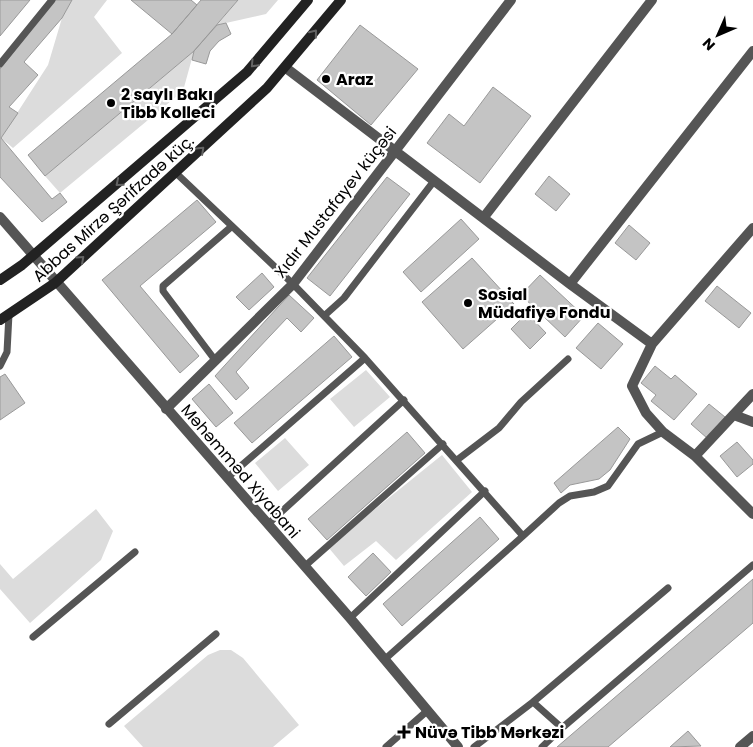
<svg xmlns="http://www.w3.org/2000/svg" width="753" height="747" viewBox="0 0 753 747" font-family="Poppins,sans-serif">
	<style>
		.green { fill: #dcdcdc }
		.building { fill: #c4c4c4; stroke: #999 }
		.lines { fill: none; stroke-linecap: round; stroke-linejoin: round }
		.service { stroke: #555; stroke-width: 7 }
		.minor { stroke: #555; stroke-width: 10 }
		.tertiary { stroke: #555; stroke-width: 10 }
		.secondary { stroke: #222; stroke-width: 10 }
		.oneway { stroke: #646464 }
		.poi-dot { fill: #000; stroke: #fff; stroke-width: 2 }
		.labels { text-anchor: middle; stroke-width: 4.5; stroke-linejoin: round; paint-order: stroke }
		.poi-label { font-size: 16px; font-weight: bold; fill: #000; stroke: #fff; text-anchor: start }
		.street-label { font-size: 16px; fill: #000; stroke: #fff }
	</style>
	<rect width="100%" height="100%" fill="#fff"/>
	<path class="green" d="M72 0H107L94 17 122 53 13 148 1 138 48 65 62 18Z
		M238 0H278L266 14 217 25Z
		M194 51 183 91 60 193 45 176Z
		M366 370 390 397 354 427 330 399Z
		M285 438 309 465 278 491 255 463Z
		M442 455 472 492 396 560 376 541 344 566 328 547Z
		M96 509 113 531 101 560 30 623 0 589V564L13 579Z
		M220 650H231L243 658 299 725 273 747H143L124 726 208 655Z"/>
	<path class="building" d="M0 0H30L0 36Z
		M55 0H72L62 18 24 62 38 75 9 107 18 113 1 138 52 199 60 193 67 202 42 222 0 177V69Z
		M131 0H191L197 5 172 34Z
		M201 0H238L194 51 45 176 28 155 172 34Z
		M226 23 231 34 219 41 210 51 206 64 192 60 194 51 217 25Z
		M360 25 418 69 371 125 317 80Z
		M493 87 531 116 480 183 427 143 449 114 464 126Z
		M549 176 570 194 556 211 535 194Z
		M387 177 410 194 330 296 307 278Z
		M197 200 216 222 140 286 199 356 180 373 102 280Z
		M461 219 479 239 421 292 403 272Z
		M629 225 650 243 636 260 615 243Z
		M472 258 514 304 463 349 422 302Z
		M262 273 274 287 249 310 236 297Z
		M540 275 584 316 565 337 521 295Z
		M717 286 751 313 739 328 705 301Z
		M289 295 314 318 301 332 287 318 236 372 249 388 236 400 215 376Z
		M527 313 546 333 530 349 511 329Z
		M598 323 623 344 601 369 576 348Z
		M334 336 352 357 252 443 234 423Z
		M655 366 671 379 675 375 697 394 674 420 651 401 656 395 641 383Z
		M5 374 25 403 0 420V377Z
		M209 384 233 413 216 427 192 399Z
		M709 404 725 417 707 438 691 424Z
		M618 427 630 439 610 470 599 479 570 485 561 493 554 483Z
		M407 432 425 453 327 540 308 519Z
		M737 442 753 460V464L737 477 720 456Z
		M480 517 499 539 402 626 383 604Z
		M373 553 391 572 366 596 348 577Z
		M753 579V623L608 747H557Z
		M688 731 701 746 670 747Z"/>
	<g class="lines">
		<path class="service" d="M0 64 52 0
			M176 173 293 284 365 358 523 536 384 660
			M324 316 344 298 434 181
			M215 360 163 291V286L231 227
			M0 366 7 352 9 314
			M457 460 499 428 521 402 568 359
			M227 478 365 358
			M268 524 404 400
			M523 536 559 503 570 496 594 492 608 486 638 444 663 432
			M305 566 443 444
			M350 618 485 491
			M33 637 135 552
			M533 702 668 588
			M109 724 216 634
			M386 747 427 711
			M474 747 533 702 562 728 753 565
			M542 747 562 728"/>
		<path class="minor" d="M286 68 570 284 652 344 632 386 646 413 663 432 695 456 753 514
			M484 217 652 0
			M570 284 753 51
			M652 344 753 228
			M166 409 293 284 511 0
			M734 415 753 422
			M695 456 753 394"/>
		<path class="tertiary" d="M0 217 350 618 458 747
			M740 747 753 736"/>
		<path class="secondary" d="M0 280 22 265 247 72 308 0
			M0 320 55 283 267 88 341 0"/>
	</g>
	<defs><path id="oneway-chevron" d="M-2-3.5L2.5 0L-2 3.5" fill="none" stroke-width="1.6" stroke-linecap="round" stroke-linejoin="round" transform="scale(1.25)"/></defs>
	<g class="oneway">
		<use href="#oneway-chevron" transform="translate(314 33) rotate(-51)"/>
		<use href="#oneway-chevron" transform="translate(254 64) rotate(133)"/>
		<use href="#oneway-chevron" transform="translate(201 150) rotate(-43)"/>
		<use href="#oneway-chevron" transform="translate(119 183) rotate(140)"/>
		<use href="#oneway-chevron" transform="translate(81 259) rotate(-42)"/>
	</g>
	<g class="poi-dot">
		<circle cx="326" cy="79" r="5"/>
		<circle cx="111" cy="103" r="5"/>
		<circle cx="468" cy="303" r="5"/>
		<path d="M401.5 724.5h5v5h5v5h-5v5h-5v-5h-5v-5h5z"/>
	</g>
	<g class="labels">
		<g class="poi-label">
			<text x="336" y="85">Araz</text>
			<text x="121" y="100">2 saylı Bakı<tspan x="121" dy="18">Tibb Kolleci</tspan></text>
			<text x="478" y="300">Sosial<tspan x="478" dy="18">Müdafiyə Fondu</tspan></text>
			<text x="415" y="738">Nüvə Tibb Mərkəzi</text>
		</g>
		<g class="street-label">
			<text transform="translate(335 202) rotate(-52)" y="6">Xıdır Mustafayev küçəsi</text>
			<text transform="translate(113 208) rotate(-42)" y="6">Abbas Mirzə Şərifzadə küç.</text>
			<text transform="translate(241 471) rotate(49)" y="6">Məhəmməd Xiyabani</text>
		</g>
	</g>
	<g transform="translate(718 35) rotate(225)" stroke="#ffffff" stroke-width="4" paint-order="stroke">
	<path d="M0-4L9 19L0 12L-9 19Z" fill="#000000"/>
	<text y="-8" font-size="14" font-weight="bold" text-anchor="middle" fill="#000000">N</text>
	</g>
</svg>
